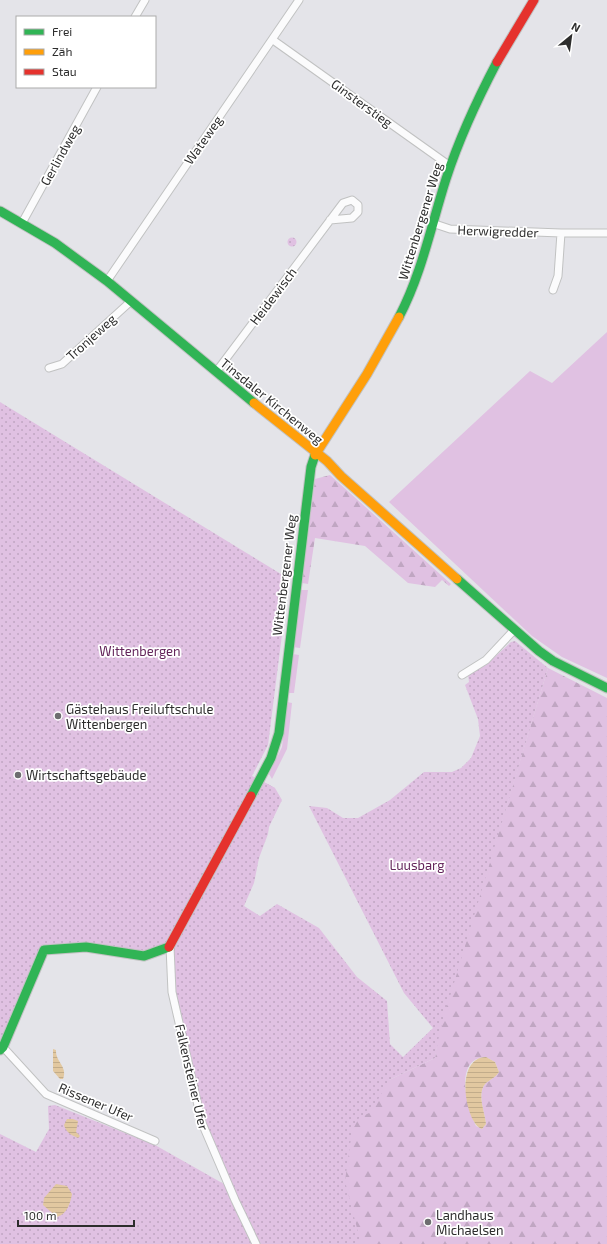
<svg xmlns="http://www.w3.org/2000/svg" width="607" height="1244" viewBox="0 0 607 1244" font-family="'Exo 2',sans-serif">
	<style>
		.grass { fill: #e0c1e2 }
		.forest { fill: url(#forest-firs); fill-rule: evenodd }
		.park { fill: url(#park-dots) }
		.water { fill: url(#water-rules) }
		.lines { fill: none; stroke-linecap: round; stroke-linejoin: round }
		.street-casing { stroke: #c1c2c2; stroke-width: 9 }
		.fast-casing { stroke: #c1c2c2; stroke-width: 11 }
		.slow-casing { stroke: #c1c2c2; stroke-width: 11 }
		.jam-casing { stroke: #c1c2c2; stroke-width: 11 }
		.street { stroke: #fbfbfc; stroke-width: 7 }
		.fast { stroke: #30b455; stroke-width: 9 }
		.slow { stroke: #ff9f0a; stroke-width: 9 }
		.jam { stroke: #e5322d; stroke-width: 9 }
		.poi-dot { fill: #6d6d6f; stroke: #fff; stroke-width: 1.5 }
		.labels { text-anchor: middle; stroke-width: 3.5; stroke-linejoin: round; paint-order: stroke }
		.street-label { font-size: 13px; fill: #2d2d2d; stroke: #fff }
		.park-label { font-size: 13px; fill: #63245a; stroke: #fff }
		.poi-label { font-size: 13px; fill: #2d2d2d; stroke: #fff; text-anchor: start }
	</style>
	<defs>
		<pattern id="forest-firs" width="22" height="20" patternUnits="userSpaceOnUse"><rect width="22" height="20" fill="#e0c1e2"/><path d="M5 1l3.5 6h-7zM16 11l3.5 6h-7z" fill="#c0a6c2"/></pattern>
		<pattern id="park-dots" width="8" height="8" patternUnits="userSpaceOnUse"><rect width="8" height="8" fill="#e0c1e2"/><path d="M2 2h.1M6 6h.1" fill="none" stroke="#c0a6c2" stroke-width="1.8" stroke-linecap="round"/></pattern>
		<pattern id="water-rules" width="6" height="5" patternUnits="userSpaceOnUse"><rect width="6" height="5" fill="#e2c8a0"/><path d="M0 2.5h6" fill="none" stroke="#c2ac8a"/></pattern>
	</defs>
	<rect width="100%" height="100%" fill="#e4e4e9"/>
	<path class="grass" d="M607 332V678L562 657 532 636 389 502 530 371 552 383Z
		M301 590H308L300 648 293 647Z
		M293 654 299 655 294 693H288Z
		M287 702 292 703 287 749 272 779 269 774 282 747Z"/>
	<path class="forest" d="M330 475 451 584 449 586 442 580 435 587 408 583 365 546 315 538 308 584 302 583 315 479Z
		M548 668 607 698V1244H262L207 1132 176 992V953L187 924 262 781 275 788 212 913 209 946 227 981 226 1005 215 1053 219 1065 233 1095 246 1104 281 1114 308 1088 364 1069 389 1080 435 1058 439 1030ZM486 1057 495 1062 499 1072C495 1078 491 1079 486 1083 476 1093 485 1112 486 1124L482 1129 476 1126C467 1108 453 1058 486 1057Z"/>
	<path class="park" d="M287.5 242a4.5 4.5 0 1 1 9 0a4.5 4.5 0 1 1-9 0Z
		M0 402 289 579 268 745 252 776 275 788 282 800 269 827 268 834 259 858 254 883 244 906 260 916 277 904 319 928 357 977 387 1001 390 1044 403 1057 433 1028 404 993 309 806 327 808 343 818H358L390 800 424 772H452L461 768 471 758 480 736 478 719 465 685 469 682 468 675 486 665 511 642 515 641 548 668 440 1030 435 1058 389 1080 371 1112 359 1118 352 1131 345 1181 361 1244H0V1134L36 1152 49 1129 48 1106 55 1105 155 1145 231 1188 204 1129 174 993 172 945 144 955 87 944 41 950 0 1047Z"/>
	<path class="water" d="M53 1049 56 1050C55 1062 68 1066 63 1079H60L53 1071Z
		M486 1057 495 1062 499 1072C495 1078 491 1079 486 1083 476 1093 485 1112 486 1124L482 1129C466 1125 453 1058 486 1057Z
		M67 1119H73L78 1121 76 1132 80 1136 78 1138C71 1135 66 1132 64 1125Z
		M56 1184 67 1186 72 1194C70 1204 67 1214 57 1217L43 1205 44 1198Z"/>
	<g class="lines">
		<g class="street-casing">
			<path id="street" d="M135 17 145 0
				M273 40 450 166
				M22 223 97 87
				M435 224 450 229 561 233H607
				M107 281 299 0
				M553 290 558 276 561 233
				M49 368 62 364 130 302
				M216 372 343 203 352 200 358 205V212L352 218 330 220
				M462 675 486 660 514 630
				M170 947 172 992 202 1123 235 1200 256 1244
				M3 1047 46 1094 155 1141"/>
		</g>
		<g class="fast-casing">
			<path id="fast" d="M0 211 55 243 107 281 254 403
				M399 317C422 273 431 226 446 179 459 139 477 100 497 62
				M457 579 539 651 553 661 607 688
				M251 796 271 758 279 733 311 467 315 455
				M0 1050 3 1047 44 950 86 947 144 956 169 947"/>
		</g>
		<g class="slow-casing">
			<path id="slow" d="M254 403 327 461 341 476 457 579
				M315 455 367 374 399 317"/>
		</g>
		<g class="jam-casing">
			<path id="jam" d="M497 62 534 0
				M169 947 251 796"/>
		</g>
		<use href="#street" class="street"/>
		<use href="#fast" class="fast"/>
		<use href="#slow" class="slow"/>
		<use href="#jam" class="jam"/>
	</g>
	<g class="poi-dot">
		<circle cx="58" cy="716" r="4"/>
		<circle cx="18" cy="775" r="4"/>
		<circle cx="428" cy="1222" r="4"/>
	</g>
	<g class="labels">
		<g class="street-label">
			<text transform="translate(362 103) rotate(36)" y="5">Ginsterstieg</text>
			<text transform="translate(203 140) rotate(-55)" y="5">Wateweg</text>
			<text transform="translate(60 155) rotate(-61)" y="5">Gerlindweg</text>
			<text transform="translate(420 221) rotate(-73)" y="5">Wittenbergener Weg</text>
			<text transform="translate(498 231) rotate(2)" y="5">Herwigredder</text>
			<text transform="translate(273 296) rotate(-53)" y="5">Heidewisch</text>
			<text transform="translate(91 337) rotate(-42)" y="5">Tronjeweg</text>
			<text transform="translate(272 401) rotate(39)" y="5">Tinsdaler Kirchenweg</text>
			<text transform="translate(284 575) rotate(-83)" y="5">Wittenbergener Weg</text>
			<text transform="translate(192 1077) rotate(77)" y="5">Falkensteiner Ufer</text>
			<text transform="translate(96 1102) rotate(23)" y="5">Rissener Ufer</text>
		</g>
		<g class="park-label">
			<text x="140" y="656">Wittenbergen</text>
			<text x="417" y="870">Luusbarg</text>
		</g>
		<g class="poi-label">
			<text x="66" y="714">Gästehaus Freiluftschule<tspan x="66" dy="15">Wittenbergen</tspan></text>
			<text x="26" y="780">Wirtschaftsgebäude</text>
			<text x="436" y="1220">Landhaus<tspan x="436" dy="15">Michaelsen</tspan></text>
		</g>
	</g>
	<rect x="16" y="16" width="140" height="72" fill="#ffffff" stroke="#ababab"/>
	<rect x="24" y="29" width="20" height="6" fill="#30b455" stroke="#ababab"/>
	<text x="52" y="36" font-size="12" fill="#2d2d2d">Frei</text>
	<rect x="24" y="49" width="20" height="6" fill="#ff9f0a" stroke="#ababab"/>
	<text x="52" y="56" font-size="12" fill="#2d2d2d">Zäh</text>
	<rect x="24" y="69" width="20" height="6" fill="#e5322d" stroke="#ababab"/>
	<text x="52" y="76" font-size="12" fill="#2d2d2d">Stau</text>
	<g transform="translate(571 36) rotate(29)" stroke="#ffffff" stroke-width="3" paint-order="stroke">
	<path d="M0-3L7 15L0 10L-7 15Z" fill="#2d2d2d"/>
	<text y="-6" font-size="11" font-weight="bold" text-anchor="middle" fill="#2d2d2d">N</text>
	</g>
	<path d="M18 1220v6h116v-6" fill="none" stroke="#2d2d2d" stroke-width="2"/>
	<text x="24" y="1220" font-size="12" fill="#2d2d2d" stroke="#ffffff" stroke-width="3" paint-order="stroke">100 m</text>
</svg>
